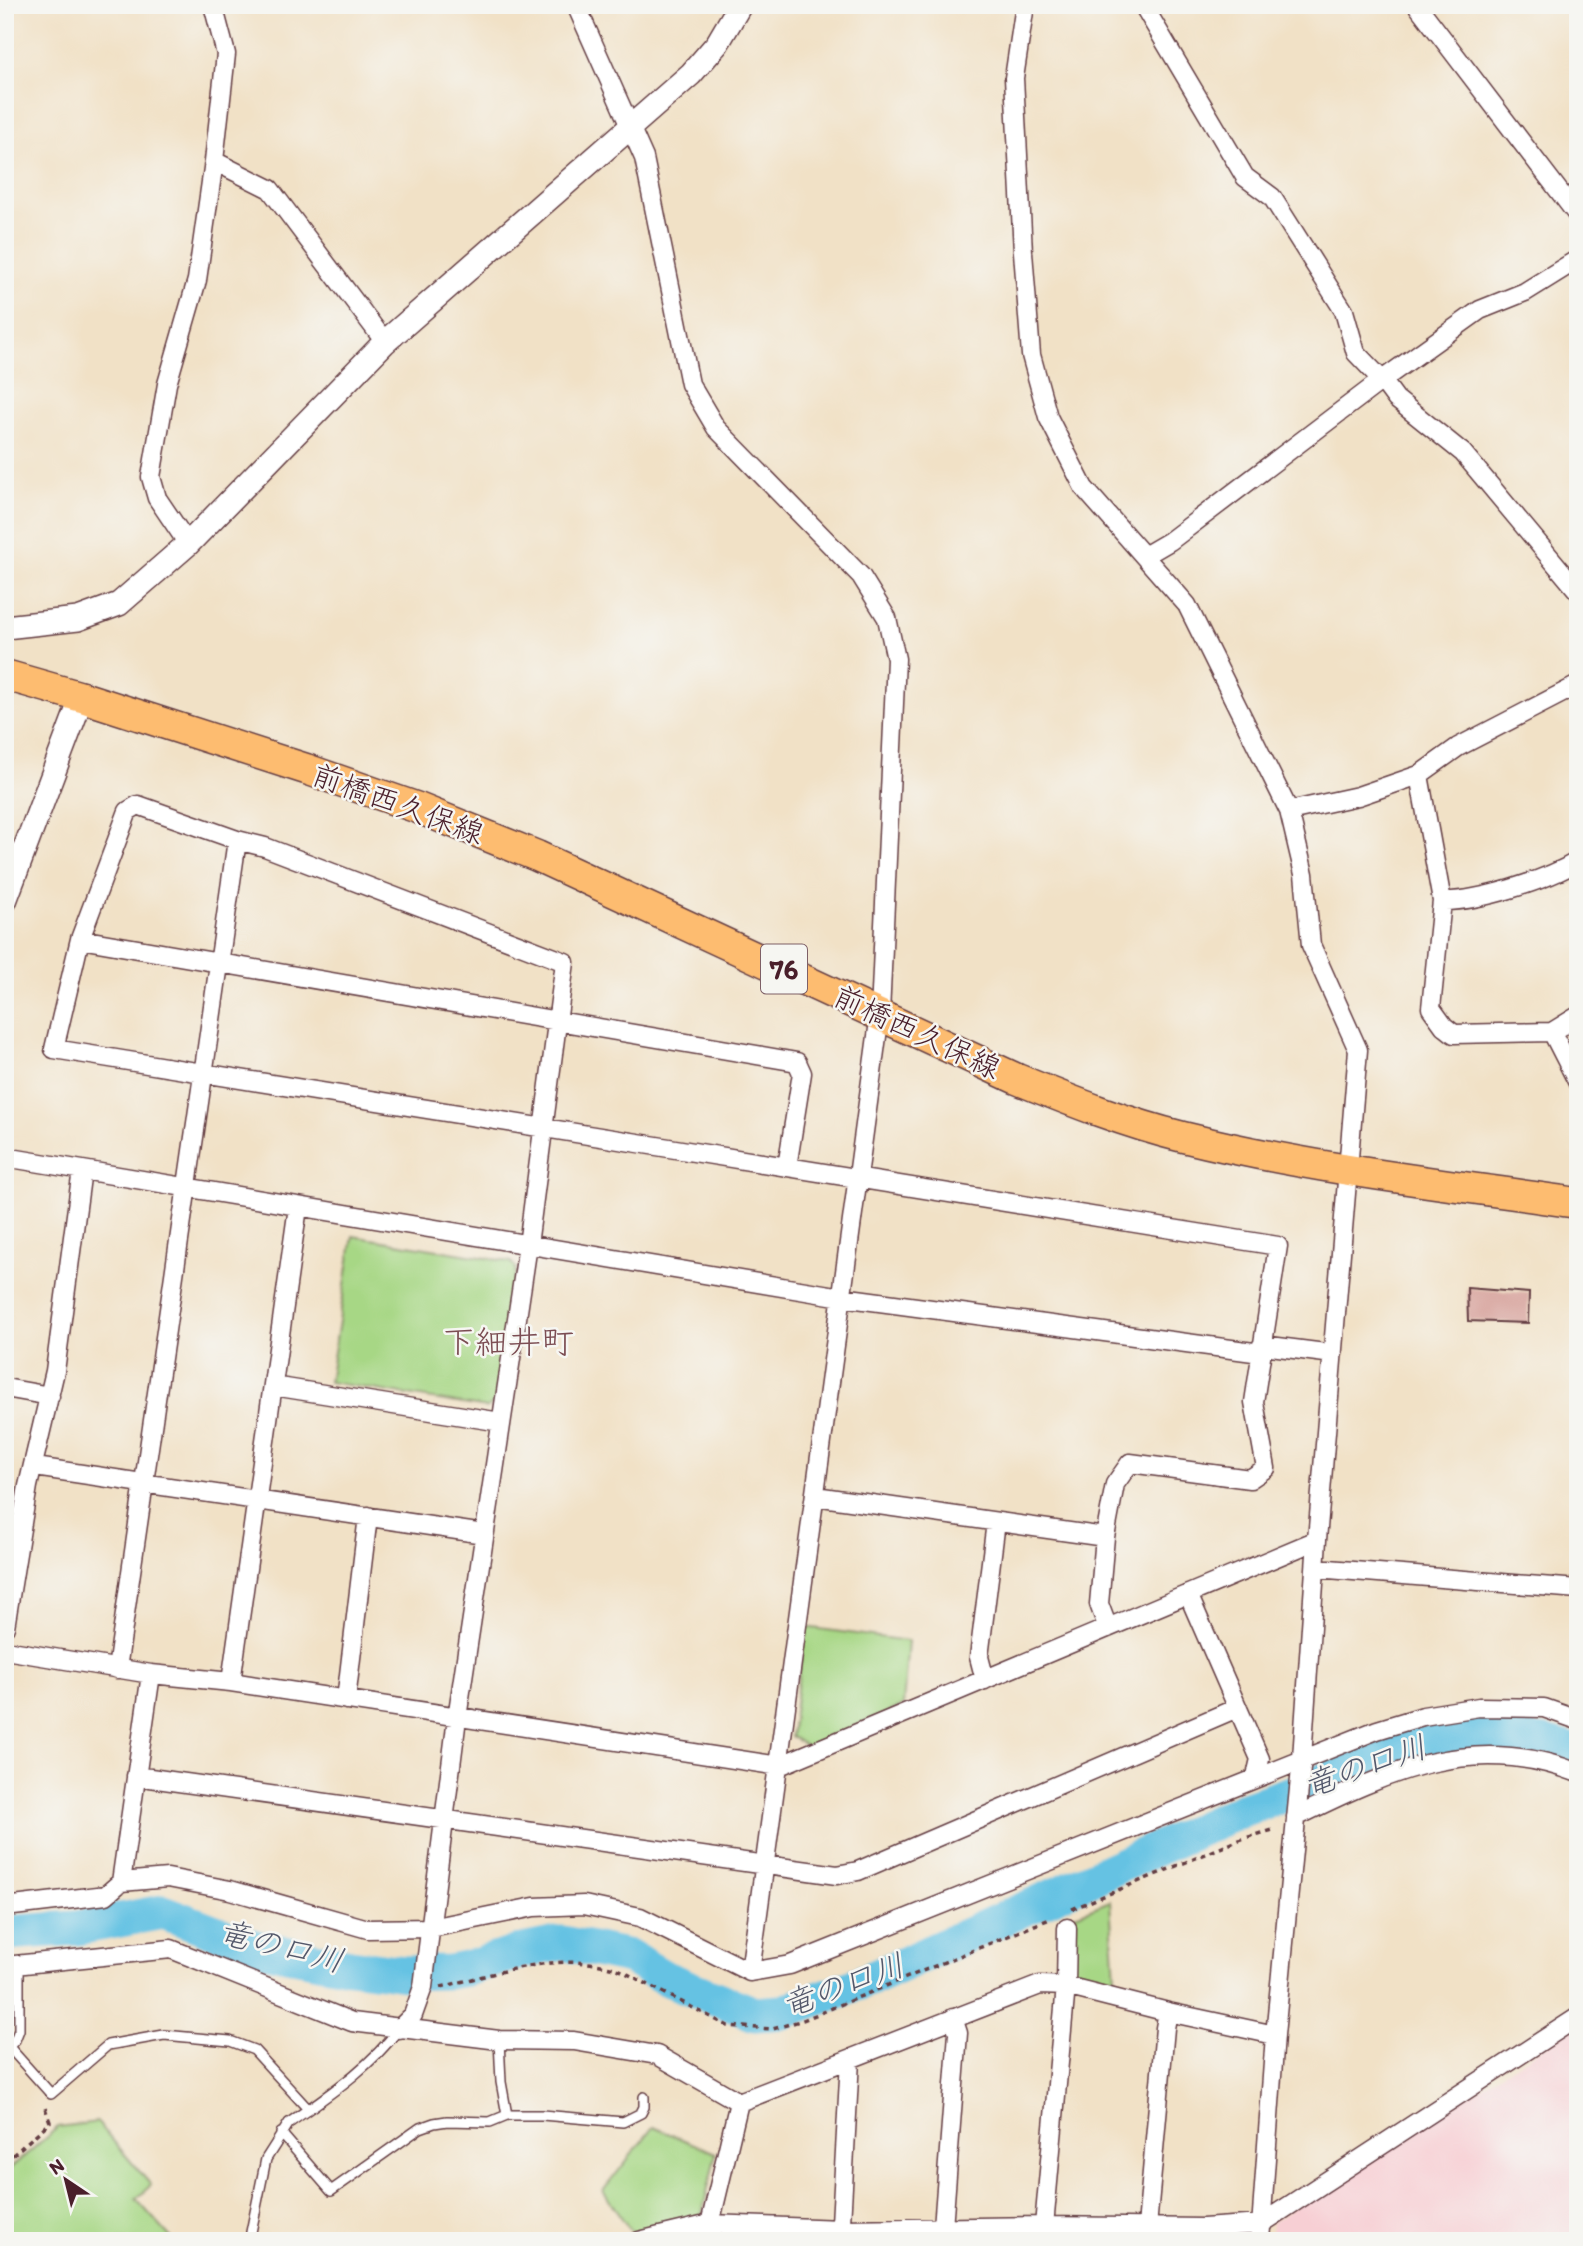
<svg xmlns="http://www.w3.org/2000/svg" width="1583" height="2246" viewBox="0 0 1583 2246" font-family="Itim,'Klee One',sans-serif">
	<style>
		.built { fill: #f7cfd4 }
		.green { fill: #a7d785; stroke: #787b58; stroke-width: 2 }
		.lines { fill: none; stroke-linecap: round; stroke-linejoin: round }
		.river { stroke: #65c2e3; stroke-width: 35 }
		.building { fill: #d8a59f }
		.service-casing { stroke: #633c42; stroke-width: 12 }
		.minor-casing { stroke: #633c42; stroke-width: 21 }
		.tertiary-casing { stroke: #633c42; stroke-width: 26 }
		.primary-casing { stroke: #633c42; stroke-width: 33 }
		.path { stroke: #633c42; stroke-width: 3.5; stroke-dasharray: 5 5; stroke-linecap: butt }
		.service { stroke: #fff; stroke-width: 9 }
		.minor { stroke: #fff; stroke-width: 18 }
		.tertiary { stroke: #fff; stroke-width: 23 }
		.primary { stroke: #fdbc70; stroke-width: 30 }
		.labels { text-anchor: middle; stroke-width: 5; stroke-linejoin: round; paint-order: stroke }
		.shield { fill: #f6f6f2; stroke: #7e6067; stroke-width: 2 }
		.shield-label { font-size: 28px; font-weight: bold; fill: #4a1f2b }
		.street-label { font-size: 30px; fill: #4a1f2b; stroke: #f6f6f2 }
		.water-label { font-size: 32px; font-style: italic; fill: #53586b; stroke: #f6f6f2 }
		.quarter-label { font-size: 33px; fill: #7c4e54; stroke: #f6f6f2 }
	</style>
	<rect width="100%" height="100%" fill="#f6f6f2"/>
	<filter id="ink" filterUnits="userSpaceOnUse"><feTurbulence type="fractalNoise" baseFrequency=".0143" numOctaves="2"/><feDisplacementMap in="SourceGraphic" scale="14" xChannelSelector="R" yChannelSelector="G"/><feConvolveMatrix kernelMatrix="1 2 1 2 8 2 1 2 1" color-interpolation-filters="sRGB"/></filter>
	<filter id="wash" filterUnits="userSpaceOnUse"><feTurbulence type="fractalNoise" baseFrequency=".00686" numOctaves="4" result="noise"/><feDisplacementMap in="SourceGraphic" scale="28" xChannelSelector="R" yChannelSelector="G"/><feGaussianBlur stdDeviation="1.57" result="paint"/><feColorMatrix in="noise" values="0 0 0 0 0 0 0 0 0 0 0 0 0 0 0 0 0 1.4 0 .05"/><feComposite in="paint" operator="in"/></filter>
	<g filter="url(#wash)">
		<rect width="100%" height="100%" fill="#f1e1c6"/>
		<path class="built" d="M1578 2025V2241H1270L1272 2222Z"/>
		<path class="green" d="M353 1236 511 1262 516 1268 495 1402 487 1408 329 1382Z
			M805 1627 908 1641 903 1706 807 1747 791 1736Z
			M1110 1901 1115 1979 1090 1974 1088 1981 1077 1979 1073 1970V1916Z
			M97 2122 151 2185 136 2199 174 2241H5V2173L58 2127Z
			M653 2127 716 2153 702 2214 691 2222 640 2231 633 2234 603 2191Z"/>
		<g class="lines">
			<path class="river" d="M5 1933 77 1928 163 1912 258 1948 350 1966 405 1973 449 1972 466 1969 523 1951 562 1943 630 1957 665 1978 755 2014 783 2012 873 1978 1244 1809 1300 1790 1405 1747 1480 1733 1546 1743 1578 1752"/>
		</g>
		<g id="blocks">
			<path class="building" d="M1467 1288 1529 1293 1528 1323 1468 1321Z"/>
		</g>
	</g>
	<g filter="url(#ink)">
		<use href="#blocks" fill-opacity="0" stroke="#633c42" stroke-width="2"/>
		<g class="lines">
			<g class="service-casing">
				<path id="service" d="M499 2040 501 2082 507 2115
					M9 2047 51 2094 108 2045 164 2035 230 2041 254 2050 308 2109
					M6 2050 15 2040 19 2030V1965
					M281 2133 331 2191 420 2128 434 2123 447 2121 490 2122 507 2115H542L623 2122 641 2113 644 2107V2097
					M252 2241 251 2232 266 2159 289 2123C331 2093 367 2070 399 2029"/>
			</g>
			<g class="minor-casing">
				<path id="minor" d="M576 5 644 158 690 384 716 428 861 576 887 618 896 659 880 1014 750 1972
					M1025 5 1014 78 1023 252 1031 355 1048 417 1084 488 1187 605 1289 811 1304 874 1311 945 1358 1050 1317 1540 1302 1758 1275 2035 1260 2241
					M1143 5 1245 177 1272 197 1344 311 1356 353 1382 380 1396 399 1463 453 1578 591
					M1417 5 1578 216
					M214 161 270 189 385 342
					M188 544 157 498 151 477 167 384 197 280 214 161 226 54 213 5
					M1146 555 1170 541 1382 380 1480 310 1525 292 1578 259
					M1419 775 1442 901 1431 1008 1444 1026 1454 1034 1552 1032 1578 1016
					M1289 811 1358 796 1419 775 1458 747 1578 685
					M1442 901C1478 902 1547 880 1578 861
					M80 939 797 1062 802 1073 787 1167
					M1552 1032 1578 1083
					M5 1157 842 1297 1261 1353
					M1262 1345 1333 1354
					M273 1386 501 1422
					M5 1388 50 1396
					M35 1467 484 1534
					M815 1496 1105 1537
					M1316 1568 1578 1589
					M1188 1594 1260 1759 1256 1776
					M5 1627 28 1486 55 1371 82 1170
					M5 1650 151 1674 231 1682 779 1766 1317 1540
					M117 1669 237 840
					M151 1674 121 1882 168 1878 230 1890 368 1929 431 1928 534 1907 584 1905 640 1917 750 1972 790 1965 1377 1730 1423 1716 1479 1707 1544 1708 1578 1720
					M985 1680 979 1657 996 1522
					M231 1682 298 1207
					M346 1700 368 1516
					M136 1776 837 1875 858 1871 1237 1708
					M1296 1817C1389 1771 1474 1732 1578 1773
					M5 1907 106 1895 121 1882
					M5 1966 171 1949 352 2022 499 2040 574 2041 657 2055 739 2102
					M399 2029 413 2015 423 1987 457 1718 528 1245 565 962 265 847 237 840 138 805 128 811 80 939 54 1049C462 1114 870 1181 1278 1246L1254 1402 1266 1468 1250 1479 1130 1463 1115 1484 1105 1537 1099 1604 1108 1628
					M739 2102 1040 1985 1066 1986 1168 2012 1275 2035
					M1044 2226 1066 1986 1067 1928
					M943 2227 958 2033 953 2018
					M1147 2227 1165 2028 1168 2012
					M639 2241 710 2224 842 2229 1044 2226 1203 2228 1261 2224 1578 2017
					M713 2241 710 2224 739 2102
					M840 2241 850 2060"/>
			</g>
			<g class="tertiary-casing">
				<path id="tertiary" d="M5 627 78 619 119 604 188 544 385 342 691 74 717 44 740 5
					M5 901 82 697"/>
			</g>
			<g class="primary-casing">
				<path id="primary" d="M5 675 82 697 306 769 418 808 537 856 1017 1079C1071 1101 1126 1123 1183 1137 1312 1169 1446 1184 1578 1203"/>
			</g>
			<path class="path" d="M1072 1909 1242 1839 1276 1829
				M441 1987C499 1973 561 1950 620 1970L728 2026 773 2029 803 2020 1052 1918
				M5 2162 50 2122 44 2105"/>
			<use href="#service" class="service"/>
			<use href="#minor" class="minor"/>
			<use href="#tertiary" class="tertiary"/>
			<use href="#primary" class="primary"/>
		</g>
	</g>
	<g class="labels">
		<rect class="shield" x="761" y="944.5" width="46" height="49" rx="5"/>
		<g class="shield-label">
			<text x="784" y="979">76</text>
		</g>
		<g class="street-label">
			<text transform="translate(398 804) rotate(20)" y="10">前橋西久保線</text>
			<text transform="translate(917 1032) rotate(25)" y="10">前橋西久保線</text>
		</g>
		<g class="water-label">
			<text transform="translate(1365 1766) rotate(-19)" y="11">竜の口川</text>
			<text transform="translate(281 1946) rotate(14)" y="11">竜の口川</text>
			<text transform="translate(843 1985) rotate(-20)" y="11">竜の口川</text>
		</g>
		<g class="quarter-label">
			<text x="508" y="1353">下細井町</text>
		</g>
	</g>
	<rect width="1583" height="2246" fill="none" stroke="#f6f6f2" stroke-width="28"/>
	<g transform="translate(66 2180) rotate(325)" stroke="#f6f6f2" stroke-width="5" paint-order="stroke">
	<path d="M0-5L12 26L0 18L-12 26Z" fill="#4a1f2b"/>
	<text y="-10" font-size="19" font-weight="bold" text-anchor="middle" fill="#4a1f2b">N</text>
	</g>
</svg>
